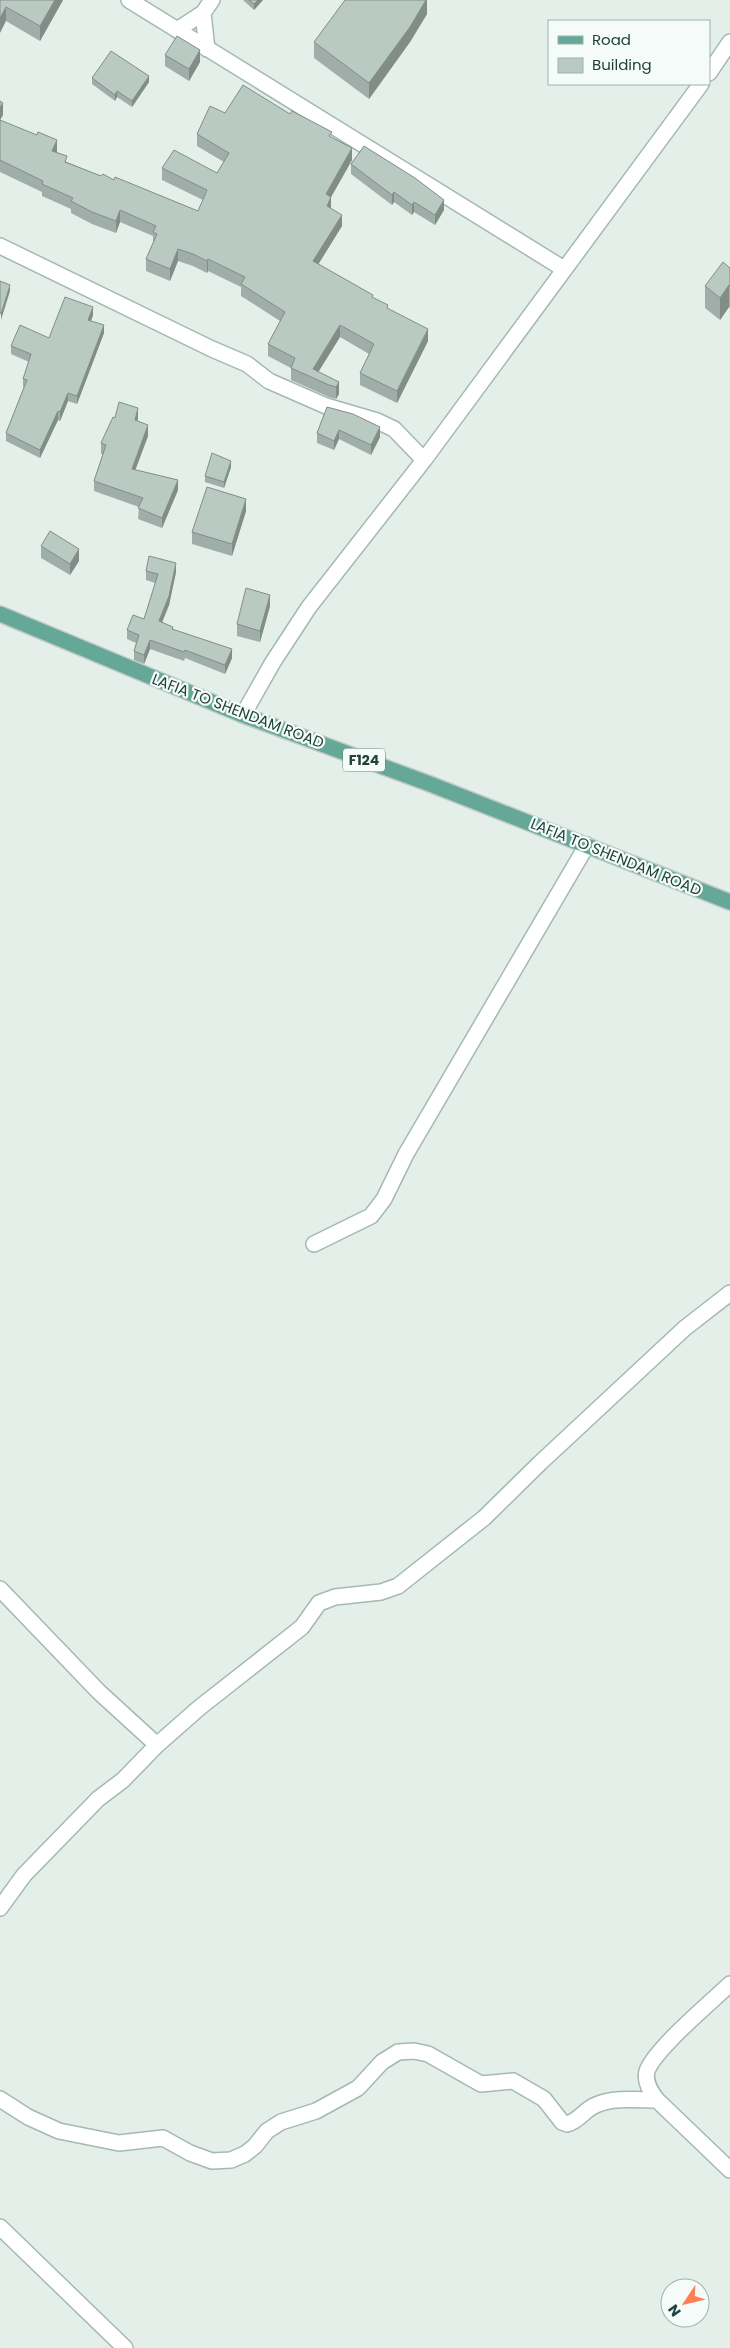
<svg xmlns="http://www.w3.org/2000/svg" width="730" height="2348" viewBox="0 0 730 2348" font-family="Poppins,sans-serif">
	<style>
		.lines { fill: none; stroke-linecap: round; stroke-linejoin: round }
		.minor-casing { stroke: #a6b8b2; stroke-width: 18 }
		.primary-casing { stroke: #c1cac8; stroke-width: 18 }
		.minor { stroke: #fff; stroke-width: 15 }
		.primary { stroke: #65a897; stroke-width: 15 }
		.wall { fill: #9faea8 }
		.shaded-wall { fill: #828d88 }
		.building { fill: #b9cac3; stroke: #828d88 }
		.labels { text-anchor: middle; stroke-width: 4.5; stroke-linejoin: round; paint-order: stroke }
		.shield { fill: #f5fbf8; stroke: #617a73; stroke-width: 1 }
		.shield-label { font-size: 14px; font-weight: bold; fill: #21423a }
		.street-label { font-size: 15px; fill: #21423a; stroke: #f5fbf8 }
	</style>
	<rect width="100%" height="100%" fill="#e4efea"/>
	<g class="lines">
		<g class="minor-casing">
			<path id="minor" d="M129 0 564 269
				M203 13 207 49
				M177 30 203 13 212 0
				M709 73 730 42
				M0 246 212 349 247 364 269 381 326 406 377 421 394 429 424 460
				M243 715 273 662 309 607 424 460 701 84
				M314 1244 371 1216 384 1199 406 1154 587 845
				M0 1589 99 1692 157 1745 199 1708 302 1627 319 1603 335 1597 381 1592 398 1586 484 1518 540 1463 685 1328 730 1293
				M0 1908 24 1875 98 1799 123 1780 157 1745
				M730 1984C711 2002 655 2049 647 2071 644 2082 651 2092 657 2100L730 2170
				M0 2099 28 2117 59 2131 119 2143 163 2138 190 2153 212 2161 231 2160 245 2154 255 2146 267 2131 281 2122 316 2111 358 2088 382 2062 398 2052 414 2051 428 2054 481 2084 513 2081 544 2099 562 2122 567 2124C579 2121 585 2109 596 2105 614 2097 638 2100 657 2100
				M0 2227 125 2348"/>
		</g>
		<g class="primary-casing">
			<path id="primary" d="M0 614 243 715 430 784 730 902"/>
		</g>
		<use href="#minor" class="minor"/>
		<use href="#primary" class="primary"/>
	</g>
	<path class="wall" d="M0 0H63L40 41 6 21Z
		M243 0H263L254 10Z
		M427 0V14L410 42 369 99 314 58V42Z
		M165 55 200 62 189 81 165 66Z
		M92 78 149 82 132 107 117 97 115 101 92 84Z
		M0 101 3 115 0 120 57 152 56 153 67 162 101 176 198 211 203 200 162 180V168L217 173 224 162 197 146V134L225 113 290 114 332 138 352 160 331 197V209L342 226 318 264 373 298 388 309 428 341 397 403 360 385V373L369 354 340 337 318 372 339 382V394L336 399 329 397 291 380V368L268 356V344L280 321 241 296V287L208 271 207 273 193 266 178 261 170 281 146 271V259L153 243V236L120 222 116 233 92 224 71 213V209L42 196V192L0 172Z
		M351 164 444 210 435 225 414 212 412 215 394 202 392 205 351 174Z
		M730 268V308L729 307 720 320 705 308V286Z
		M93 315 91 321 104 333 77 404 68 401 60 421 58 420 40 458 6 441V433L24 387H23V379L29 362 11 354V346L49 338Z
		M327 407 380 437 371 455 339 439 334 450 317 443V433Z
		M115 418H138L137 421 148 436 135 470 178 490 162 528 138 519 139 507 94 491V481L103 454H101V443Z
		M231 467 224 488 205 482V476Z
		M246 511 232 556 192 544V532Z
		M41 546 79 561 70 575 41 558Z
		M146 571 176 572 169 605 162 622 173 629 232 658 225 674 185 658 184 661 150 649 144 664 134 660V651L136 643 127 639V630L144 619 155 583 146 580Z
		M270 606 260 642 237 636V624Z"/>
	<path class="shaded-wall" d="M55 0H63L40 41V26Z
		M258 0H263L254 10V4Z
		M426 0H427V14L410 42 369 99V83Z
		M6 7V21L0 33V18Z
		M200 50V62L189 81V69Z
		M149 76V82L132 107V101Z
		M117 91V97L115 101V95Z
		M3 103V115L0 120V108Z
		M57 140V152L52 163V151Z
		M352 148V160L326 206V194Z
		M394 192V202L392 205V195Z
		M331 197V209L327 206Z
		M444 200V210L435 225V215Z
		M414 202V212L412 215V205Z
		M120 210V222L116 233V221Z
		M342 215V226L313 273V261Z
		M178 249V261L170 281V269Z
		M208 259V271L207 273V261Z
		M10 285V291L1 320V314Z
		M729 285V307L720 320V298Z
		M93 307V315L88 329V320Z
		M104 325V333L77 404V396Z
		M340 325V337L314 379 313 369Z
		M428 329V341L397 403V391Z
		M339 382V394L336 399V387Z
		M68 393V401L60 421V412Z
		M138 408V418L135 431V420Z
		M58 411V420L40 458V450Z
		M148 425V436L132 479V469Z
		M380 427V437L371 455V445Z
		M339 430V439L334 450V441Z
		M231 461V467L224 488V482Z
		M178 480V490L162 528V518Z
		M246 499V511L232 556V544Z
		M79 549V561L70 575V564Z
		M176 563V572L169 605 159 630V621Z
		M270 595V606L260 642V631Z
		M150 640V649L144 664V655Z
		M232 649V658L225 674V665Z"/>
	<path class="building" d="M0 0H55L40 26 6 7 0 18Z
		M249 0H258L254 4Z
		M345 0H426L410 27 369 83 314 42Z
		M177 36 200 50 189 69 165 55Z
		M111 51 149 76 132 101 117 91 115 95 92 78Z
		M243 85 290 114 292 111 332 132 329 136 352 148 326 194 331 197 327 206 342 215 313 261 373 295 372 297 388 305 387 308 428 329 397 391 360 373 374 344 340 325 313 369 339 382 336 387 329 385 291 368 295 358 268 344 285 312 241 284 245 277 208 259 207 261 193 254 178 249 170 269 146 259 157 234 153 232 156 226 120 210 116 221 92 212 71 201 73 198 42 184 43 181 0 160V120L37 135 38 132 57 140 52 151 67 156 65 162 101 176 103 174 114 180 115 177 198 211 207 190 162 168 174 150 217 173 229 153 197 134 210 106 225 113Z
		M0 101 3 103 0 108Z
		M364 146 415 178 444 200 435 215 414 202 412 205 394 192 392 195 351 164Z
		M723 262 730 268V286L729 285 720 298 705 286Z
		M0 281 10 285 1 314 0 313Z
		M65 297 93 307 88 320 104 325 77 396 68 393 60 412 58 411 40 450 6 433 27 380 23 379 31 354 11 346 20 325 49 338Z
		M119 402 138 408 135 420 148 425 132 469 178 480 162 518 138 508 143 498 94 481 106 445 101 443 113 417 115 418Z
		M327 407 353 414 380 427 371 445 339 430 334 441 317 433Z
		M212 453 231 461 224 482 205 476Z
		M207 487 246 499 232 544 192 532Z
		M50 531 79 549 70 564 41 546Z
		M149 556 176 563 169 596 159 621 173 627 172 629 232 649 225 665 185 650 184 652 150 640 144 655 134 651 139 635 127 630 133 615 144 619 158 574 146 571Z
		M246 588 270 595 260 631 237 624Z"/>
	<g class="labels">
		<rect class="shield" x="343" y="748.5" width="42" height="23" rx="4"/>
		<g class="shield-label">
			<text x="364" y="765">F124</text>
		</g>
		<g class="street-label">
			<text transform="translate(238 711) rotate(21)" y="5">LAFIA TO SHENDAM ROAD</text>
			<text transform="translate(616 857) rotate(22)" y="5">LAFIA TO SHENDAM ROAD</text>
		</g>
	</g>
	<rect x="548" y="20" width="162" height="65" fill="#f5fbf8" stroke="#a0b1ac"/>
	<rect x="558" y="36" width="25" height="8" fill="#65a897" stroke="#a0b1ac"/>
	<text x="592" y="45" font-size="15" fill="#21423a">Road</text>
	<rect x="558" y="58" width="25" height="15" fill="#b9cac3" stroke="#a0b1ac"/>
	<text x="592" y="70" font-size="15" fill="#21423a">Building</text>
	<g transform="translate(685 2303) rotate(235)"><circle r="24" fill="#f5fbf8" stroke="#a0b1ac"/>
	<path d="M0-4L9 19L0 12L-9 19Z" fill="#fd7f53"/>
	<text y="-8" font-size="14" font-weight="bold" text-anchor="middle" fill="#21423a">N</text>
	</g>
</svg>
